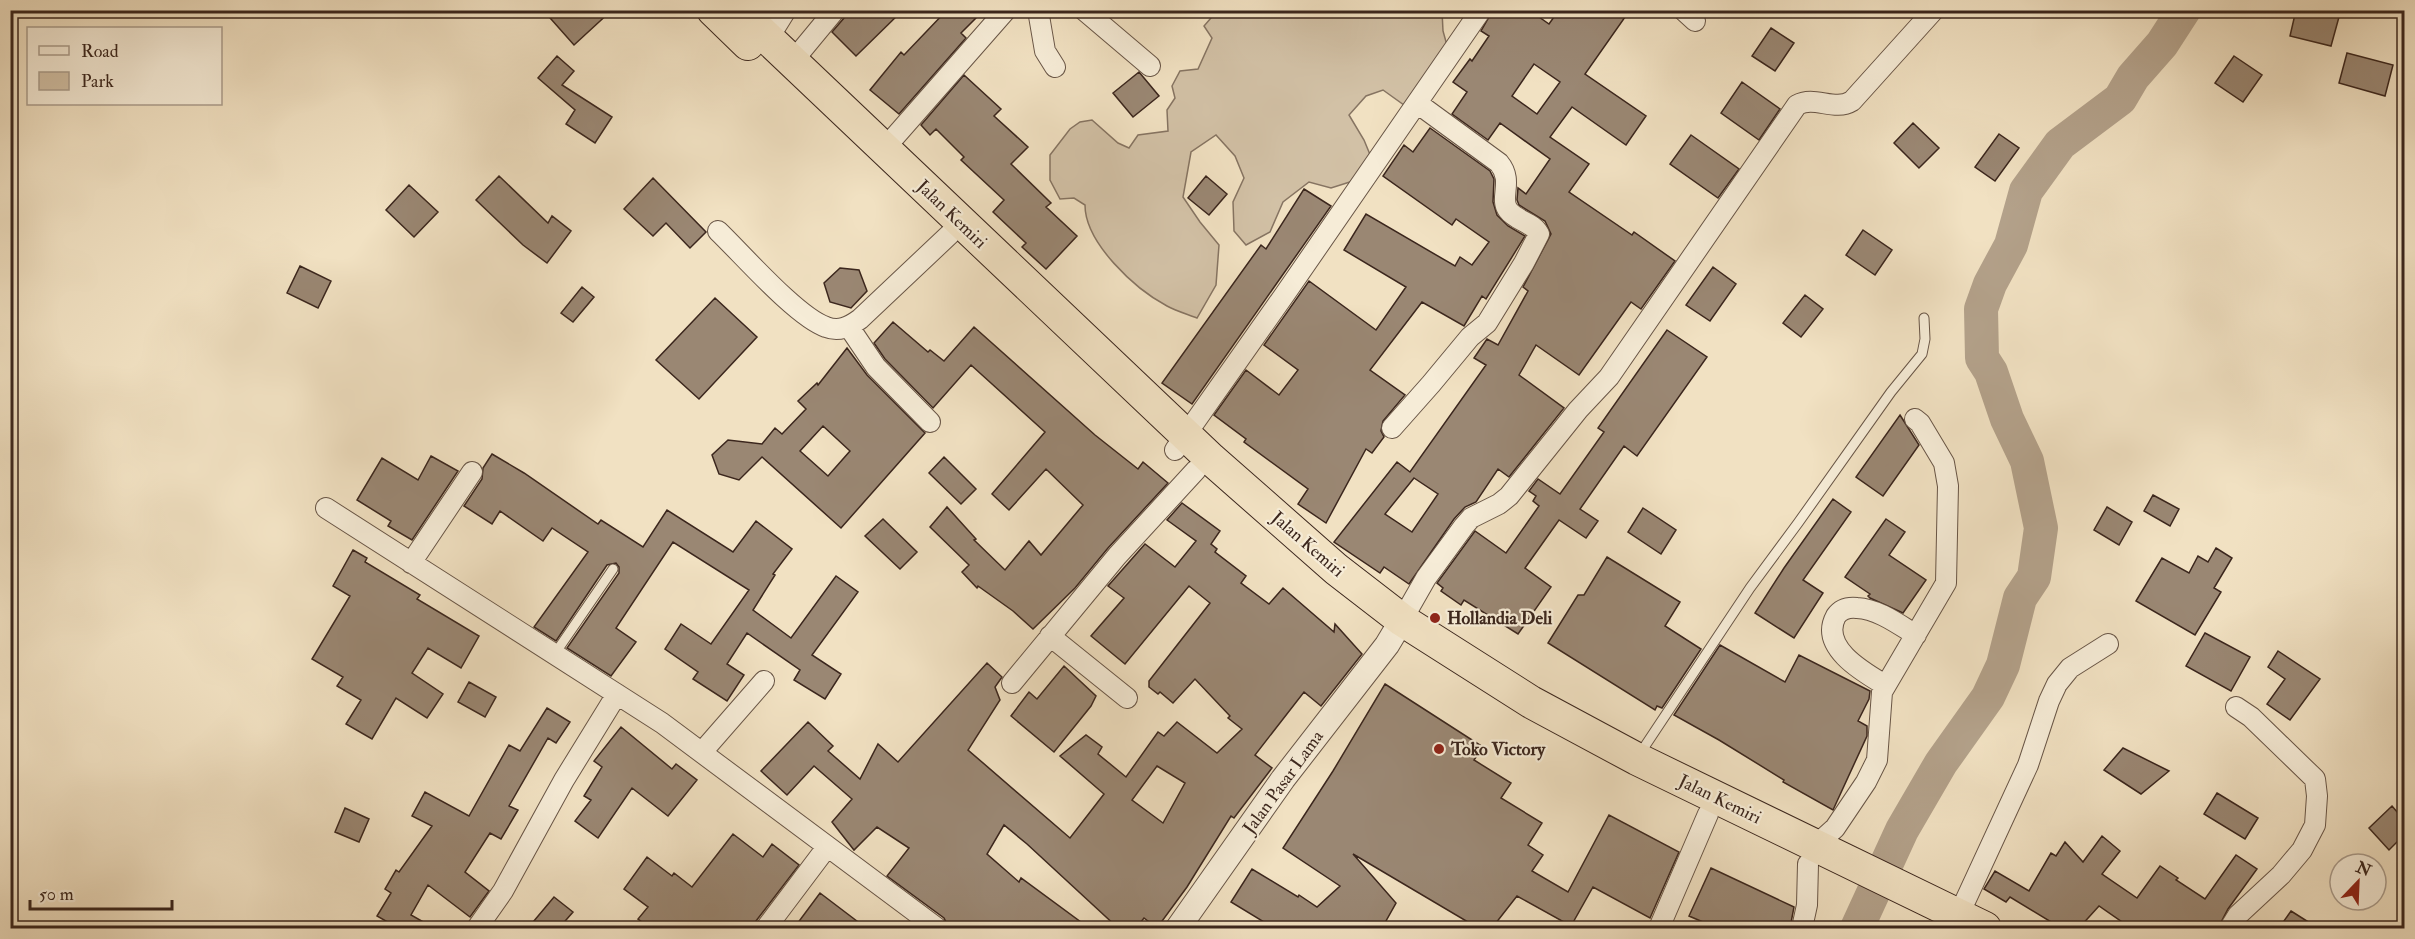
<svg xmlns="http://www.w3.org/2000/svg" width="2415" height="939" viewBox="0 0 2415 939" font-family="'IM FELL Double Pica',serif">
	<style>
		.green { fill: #d2c1a6; stroke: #867462; stroke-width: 1.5 }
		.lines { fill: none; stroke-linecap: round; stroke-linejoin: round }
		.river { stroke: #b3a18a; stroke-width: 34 }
		.building { fill: #9a8773; stroke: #3b261d; stroke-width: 1.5; fill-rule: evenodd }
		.service-casing { stroke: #685546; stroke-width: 11 }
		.minor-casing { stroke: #685546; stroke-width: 22 }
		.tertiary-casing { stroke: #685546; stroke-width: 26 }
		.trunk-casing { stroke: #3b261d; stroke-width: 34 }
		.service { stroke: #f6ecd7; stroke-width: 9 }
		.minor { stroke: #f6ecd7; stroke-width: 20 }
		.tertiary { stroke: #f6ecd7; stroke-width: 24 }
		.trunk { stroke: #f1e1c2; stroke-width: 32 }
		.poi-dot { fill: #8f2418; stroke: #f6ecd7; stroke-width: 2 }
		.labels { text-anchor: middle; stroke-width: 4.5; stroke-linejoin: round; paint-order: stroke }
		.street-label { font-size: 18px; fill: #3b261d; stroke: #f6ecd7 }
		.poi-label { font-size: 18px; font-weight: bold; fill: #3b261d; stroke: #f6ecd7; text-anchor: start }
	</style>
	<rect width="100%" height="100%" fill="#f1e1c2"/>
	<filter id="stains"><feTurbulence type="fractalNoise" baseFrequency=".00333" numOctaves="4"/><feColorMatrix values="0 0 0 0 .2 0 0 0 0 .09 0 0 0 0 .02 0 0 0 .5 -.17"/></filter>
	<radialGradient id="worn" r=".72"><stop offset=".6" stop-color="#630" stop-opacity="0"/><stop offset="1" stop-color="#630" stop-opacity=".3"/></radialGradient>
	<path class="green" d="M1217 11H1442L1443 31 1448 49 1429 68 1421 86 1404 105 1383 90 1366 96 1349 115 1364 140 1371 157 1356 180 1331 188 1309 182 1283 202 1270 232 1246 245 1234 231 1233 202 1244 178 1235 156 1216 135 1191 152 1183 197 1200 222 1219 245 1216 285 1197 318C1187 314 1176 311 1167 306 1135 289 1085 243 1085 205L1074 198 1060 199 1050 180V155L1070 129 1080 122 1092 120 1118 143 1129 148 1138 135 1168 131 1167 110 1175 98 1172 86 1180 71 1198 69 1212 38 1204 26Z"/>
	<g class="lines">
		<path class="river" d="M1857 928 1902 830 1941 763 1988 697 2003 665 2020 598 2034 577 2041 528 2027 461 2007 419 1991 372 1982 358 1981 309 1990 284 2011 245 2026 191 2060 144 2120 99 2133 77 2162 44 2184 10"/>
	</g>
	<path class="building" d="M543 10H612L574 45Z
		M847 10H903L856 56 832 32 844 18Z
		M947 10H984L961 33 966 38 899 114 870 90 901 52 904 55Z
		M1493 10H1529L1549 24 1559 10H1630L1585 74 1646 116 1626 145 1572 107 1550 137 1589 164 1569 192 1632 235 1634 232 1675 261 1641 309 1631 302 1579 375 1536 345 1519 375 1564 408 1509 477 1498 469 1476 502 1465 507 1454 519 1409 584 1384 567 1380 573 1334 542 1397 462 1410 472 1486 365 1474 358 1487 339 1498 345 1528 291 1523 287 1551 234 1545 221 1519 205 1517 200 1518 188 1526 194 1550 159 1500 123 1488 140 1452 114 1467 92 1453 82 1470 59 1472 61 1489 36 1481 31ZM1534 64 1560 82 1537 114 1512 96ZM1414 478 1438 494 1412 532 1385 514Z
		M2296 10H2315L2339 17 2331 46 2290 36Z
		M1771 28 1794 43 1775 71 1752 56Z
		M2347 53 2393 65 2385 96 2339 83Z
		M557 56 574 71 562 85 612 117 595 143 566 124 575 110 538 78Z
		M2234 56 2262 75 2243 102 2215 83Z
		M1139 72 1159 96 1133 117 1113 93Z
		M964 75 1001 109 994 116 1028 147 1011 164 1051 203 1046 207 1077 236 1046 269 1022 247 1026 243 993 212 1004 200 961 160 964 157 936 129 930 135 921 125Z
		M1742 82 1780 109 1759 140 1721 113Z
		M1913 123 1939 148 1919 168 1894 143Z
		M1430 128 1490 171 1494 179 1493 202 1497 215 1508 226 1525 236 1486 299 1482 296 1464 326 1422 302 1370 370 1405 395 1383 421 1381 431 1384 437 1372 453 1366 449 1326 523 1298 504 1308 489 1244 442 1246 439 1214 415 1246 370 1279 395 1298 370 1264 345 1309 281 1376 330 1406 287 1344 250 1366 214 1455 266 1460 257 1472 265 1489 242 1456 219 1452 225 1383 176 1404 145 1413 152Z
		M1999 134 2019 148 1995 181 1975 167Z
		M1691 135 1739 169 1718 198 1670 164Z
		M499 176 548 223 552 216 571 231 547 263 523 245 476 200Z
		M1206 176 1227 194 1209 215 1188 198Z
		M653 178 706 232 690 248 666 223 653 236 624 209Z
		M409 185 438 212 414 237 386 210Z
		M1304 189 1331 206 1192 404 1162 383 1261 245 1266 249Z
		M1863 230 1892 250 1875 275 1846 255Z
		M300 266 331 281 318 308 287 293Z
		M1713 267 1736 284 1710 321 1686 305Z
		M840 268 859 270 867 291 851 308 830 302 824 283Z
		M582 287 594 297 573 322 561 313Z
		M1805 295 1823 309 1801 337 1783 323Z
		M715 298 757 337 699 399 656 360Z
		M893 322 928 352 930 350 944 361 974 327 1095 435 1138 469 1143 462 1168 483 1108 548 1075 588 1033 629 1013 611 978 586 977 588 962 572 969 565 930 527 947 507 976 539 974 540 1005 570 1029 541 1041 555 1083 505 1046 469 1009 510 992 494 1045 432 971 365 933 408 885 359 874 343Z
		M1667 330 1707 357 1637 456 1624 446 1580 509 1598 521 1586 538 1559 520 1525 568 1551 587 1518 634 1464 600 1461 605 1441 591 1443 588 1437 583 1475 531 1506 553 1539 506 1533 501 1536 496 1529 491 1538 479 1560 494 1604 432 1598 428Z
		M847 348 867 375 925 433 841 528 762 457 739 480 719 474 712 455 728 440 762 444 775 428 782 434 806 409 798 401 817 383 818 385ZM823 426 850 451 828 476 800 451Z
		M1900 415 1919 445 1883 496 1856 477Z
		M492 454 524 473 598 524 601 520 643 547 667 510 733 552 756 521 792 549 773 574 775 575 753 610 791 638 836 576 858 592 812 655 841 674 825 699 794 680 800 670 747 633 727 664 744 675 727 701 693 679 698 672 665 649 681 624 711 644 749 590 673 542 616 628 636 642 611 676 567 648 619 573V567L616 563 607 565 556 641 534 627 588 552 552 528 543 541 500 511 492 524 464 506 482 479 483 468Z
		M431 456 458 471 412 540 388 526 391 521 357 500 382 458 418 480Z
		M944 457 976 489 961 504 929 473Z
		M2153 495 2179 509 2170 526 2144 511Z
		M1833 499 1851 512 1803 580 1823 593 1794 638 1755 613 1784 568Z
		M1182 503 1220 531 1211 544 1217 549 1215 552 1246 576 1241 583 1269 604 1283 588 1334 632 1335 624 1362 654 1321 706 1304 692 1255 755 1272 768 1234 818 1231 816 1187 887 1157 928 1144 918 1136 928H1118L1027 844 1004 825 987 854 1019 882 1021 878 1089 928H949L944 918 887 876 909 848 877 827 854 850 832 822 852 799 814 766 787 795 761 771 808 722 833 746 828 751 860 779 878 744 898 762 987 663 1002 677 995 687 1000 700 968 750 1070 838 1104 794 1060 756 1086 735 1102 747 1098 754 1126 777 1158 732 1164 736 1177 722 1217 753 1242 729 1228 718 1230 716 1195 679 1173 703 1160 692 1158 694 1149 687V681L1210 603 1189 586 1125 664 1091 636 1124 598 1108 586 1145 544 1175 567 1196 541 1167 520ZM1157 766 1185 783 1163 823 1132 800Z
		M2107 507 2132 522 2119 545 2094 530Z
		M1643 508 1676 530 1661 554 1628 532Z
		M883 519 917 552 900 569 865 536Z
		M1886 519 1905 532 1889 555 1926 580 1903 613 1870 598 1868 596 1870 594 1845 577Z
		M2216 548 2232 558 2214 588 2221 592 2195 635 2136 601 2162 558 2189 573 2198 556 2208 562Z
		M353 550 367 558 365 562 420 595 417 599 479 636 461 668 428 648 412 673 443 694 427 718 396 698 372 739 346 724 361 700 337 686 343 677 312 659 350 596 333 586Z
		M1607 557 1680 602 1665 626 1701 649 1662 708 1657 706 1655 710 1548 643 1578 595H1584Z
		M2205 633 2250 657 2231 691 2186 666Z
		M1720 645 1785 682 1799 655 1870 691 1869 699 1858 721 1867 726V736L1833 810 1783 782 1784 780 1719 740 1674 715Z
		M2278 651 2320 679 2290 720 2267 704 2285 679 2268 667Z
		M1064 666 1096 696 1091 706 1054 752 1011 716 1029 692 1037 699Z
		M469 682 496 697 485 717 458 702Z
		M1385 684 1483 747 1474 760 1511 783 1501 798 1542 823 1528 845 1543 855 1532 871 1568 892 1609 815 1679 852 1650 918 1593 887 1571 926 1517 896 1492 928H1478L1353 854 1396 903 1382 928H1274L1231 902 1252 869 1298 897 1299 895 1317 907 1340 886 1283 848 1333 771Z
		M547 708 570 722 556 743 548 738 509 806 518 810 501 839 490 833 465 872 489 891 470 917 428 885 411 915 434 928H398L377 916 391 893 385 889 396 870 399 872 432 826 412 816 425 792 469 816 509 745 520 751Z
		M621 727 672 769 676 764 697 780 668 816 632 788 598 838 575 821 591 800 584 796 602 767 594 761Z
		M2123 748 2169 771 2141 794 2104 770Z
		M2217 793 2258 818 2245 839 2204 814Z
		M2392 806 2404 820V835L2389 850 2369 828Z
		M345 808 369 819 359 842 335 832Z
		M733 834 763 857 772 844 799 865 756 921 753 928H650L638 919 648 907 624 889 647 857 672 876 674 873 692 887Z
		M2102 836 2120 851 2102 874 2137 898 2160 866 2178 878 2176 880 2205 899 2236 855 2257 869 2228 909 2218 928H2117L2122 922 2099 906 2079 928H2061L2010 897 2006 902 1984 889 1995 871 2029 891 2051 853 2056 856 2065 842 2083 862Z
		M1711 868 1794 907 1790 928H1717L1689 916Z
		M820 893 866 928H794Z
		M554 897 573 912 559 928H528Z
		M2291 911 2318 928H2279Z"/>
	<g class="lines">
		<g class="service-casing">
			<path id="service" d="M554 655 613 569
				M1639 755 1750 588 1798 523 1891 392 1922 354 1925 339 1924 318"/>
		</g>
		<g class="minor-casing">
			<path id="minor" d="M1038 10 1045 51 1055 67
				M1084 10 1150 66
				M1683 10 1695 21
				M768 39 786 10
				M792 62 835 10
				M884 149 1006 10
				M718 231C743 255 797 317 826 327 839 332 849 327 860 319L950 234
				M849 327 876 367 930 422
				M1392 428 1431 384 1470 337 1487 323 1524 263 1539 234C1533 222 1516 221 1508 210 1499 198 1514 181 1499 163L1417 103
				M1175 450 1285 294 1481 10
				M326 508 662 723 937 928
				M411 563 472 472
				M1402 620 1426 578 1464 526 1471 518 1499 504 1509 496 1578 410 1609 377 1797 105C1815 95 1834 112 1852 101L1934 10
				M1050 636 1127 698
				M1012 683 1117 556 1196 470
				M1885 685C1863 672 1819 647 1836 616 1841 609 1848 607 1857 608 1878 609 1898 624 1916 635
				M702 752 764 681
				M1815 846 1835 828 1866 782 1877 760 1882 692 1946 583 1948 486 1944 463 1920 423 1915 419
				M1955 923 2028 765 2049 701 2057 684 2070 668 2108 644
				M477 928 503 891 564 780 617 694
				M766 928 827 847
				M1659 928 1708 814
				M1802 928 1807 905 1808 864
				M2230 928 2238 915 2281 875 2302 850 2315 825 2317 796 2315 779 2251 717 2236 707"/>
		</g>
		<g class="tertiary-casing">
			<path id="tertiary" d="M1178 928 1283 779 1387 645 1402 620"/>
		</g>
		<g class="trunk-casing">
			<path id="trunk" d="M713 10 748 44
				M738 10 1211 459 1336 569 1402 620 1531 702 1637 759 1985 928"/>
		</g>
		<use href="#service" class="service"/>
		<use href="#minor" class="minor"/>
		<use href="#tertiary" class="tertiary"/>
		<use href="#trunk" class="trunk"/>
	</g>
	<g class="poi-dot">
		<circle cx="1435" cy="618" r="6"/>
		<circle cx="1439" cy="749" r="6"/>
	</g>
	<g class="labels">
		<g class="street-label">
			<text transform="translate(952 214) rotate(44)" y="6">Jalan Kemiri</text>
			<text transform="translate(1308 544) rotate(41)" y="6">Jalan Kemiri</text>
			<text transform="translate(1283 782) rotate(-54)" y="6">Jalan Pasar Lama</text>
			<text transform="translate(1720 799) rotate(26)" y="6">Jalan Kemiri</text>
		</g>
		<g class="poi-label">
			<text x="1447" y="624">Hollandia Deli</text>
			<text x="1451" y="755">Toko Victory</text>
		</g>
	</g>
	<rect width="2415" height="939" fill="none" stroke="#f1e1c2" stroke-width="36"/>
	<rect x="12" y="12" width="2391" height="915" fill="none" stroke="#3b261d" stroke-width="3"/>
	<rect x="18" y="18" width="2379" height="903" fill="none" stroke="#3b261d" stroke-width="1.5"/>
	<rect x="27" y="27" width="195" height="78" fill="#f6ecd7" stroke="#ab9d8d" stroke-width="1.5"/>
	<rect x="39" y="46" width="30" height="9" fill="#f6ecd7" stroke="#ab9d8d" stroke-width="1.5"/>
	<text x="81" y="57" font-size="18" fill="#3b261d">Road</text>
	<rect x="39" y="72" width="30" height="18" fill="#d2c1a6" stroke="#ab9d8d" stroke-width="1.5"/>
	<text x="81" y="87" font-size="18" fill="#3b261d">Park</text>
	<g transform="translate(2358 882) rotate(23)"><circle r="28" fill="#f6ecd7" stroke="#ab9d8d" stroke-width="1.5"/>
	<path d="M0-4.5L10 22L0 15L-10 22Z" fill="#8f2418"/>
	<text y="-9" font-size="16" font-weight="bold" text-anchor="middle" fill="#3b261d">N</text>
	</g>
	<path d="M30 900v9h142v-9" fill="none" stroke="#3b261d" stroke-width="3"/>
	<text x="39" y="900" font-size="18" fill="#3b261d" stroke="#f6ecd7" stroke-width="4.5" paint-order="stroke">50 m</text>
	<rect width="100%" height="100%" filter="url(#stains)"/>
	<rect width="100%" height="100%" fill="url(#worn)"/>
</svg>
